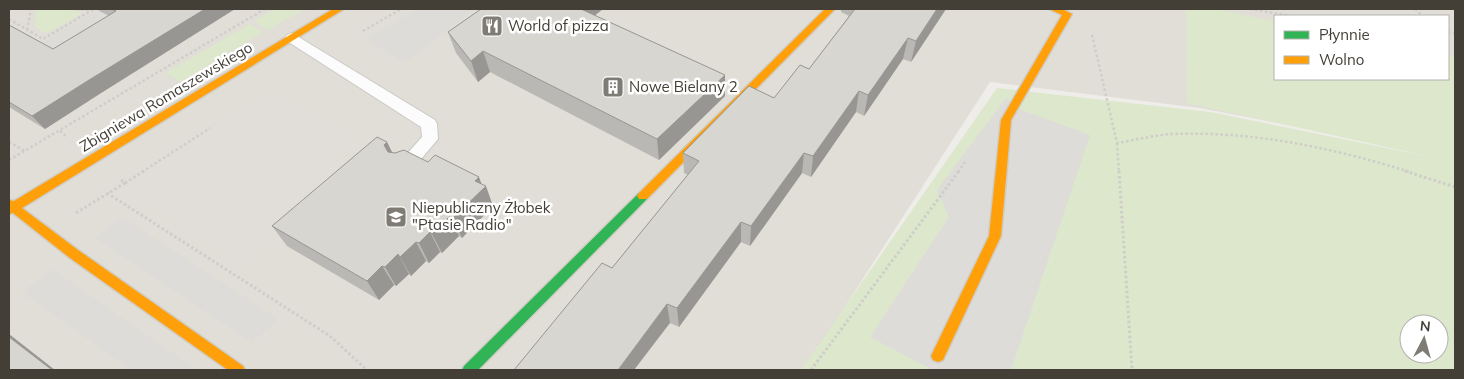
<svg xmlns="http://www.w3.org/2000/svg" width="1464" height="379" viewBox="0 0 1464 379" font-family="Mulish,sans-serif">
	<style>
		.residential { fill: #e1ded7; fill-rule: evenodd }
		.industrial { fill: #e1deda }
		.green { fill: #dce7cb; fill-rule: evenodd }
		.parking { fill: #dddcd9 }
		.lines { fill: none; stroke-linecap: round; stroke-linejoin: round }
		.lane-casing { stroke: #cac9c5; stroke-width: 2 }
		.fast-casing { stroke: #cfccc3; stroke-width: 3 }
		.slow-casing { stroke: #cfccc3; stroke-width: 3 }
		.path-far1 { stroke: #cfcdca; stroke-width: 2.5; stroke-dasharray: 2.5 2.5; stroke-linecap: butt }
		.path { stroke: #cfcdca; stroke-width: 3; stroke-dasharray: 2.5 2.5; stroke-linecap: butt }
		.lane { fill: #fcfcfc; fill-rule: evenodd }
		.fast { fill: #30b455; fill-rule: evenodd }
		.slow { fill: #ff9f0a; fill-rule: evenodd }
		.wall { fill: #bab8b4 }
		.shaded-wall { fill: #979692 }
		.building { fill: #d8d6d1; stroke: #979692 }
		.labels { text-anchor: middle; stroke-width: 5; stroke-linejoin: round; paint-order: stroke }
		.poi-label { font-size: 15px; fill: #433e36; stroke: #fff; text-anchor: start }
		.street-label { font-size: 15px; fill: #433e36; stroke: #fff }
	</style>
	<rect width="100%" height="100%" fill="#eeede9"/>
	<path class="residential" d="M9 9H1455V157L1200 108 990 82 804 370H9ZM1275 16H1448V79H1275Z"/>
	<path class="industrial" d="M269 96 349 136 294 217 241 260 133 191 135 182Z"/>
	<path class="green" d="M36 9H62L81 12 79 15 52 31 45 33 35 27Z
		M275 9H305L268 30 254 21Z
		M1186 9H1214L1275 21V79H1448V55L1455 56V370H801L997 88 1210 112 1436 158 1187 103ZM1409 324H1439V354H1409Z
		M250 24 263 32 180 82 166 73Z"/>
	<path class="parking" d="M100 9H135L9 87V63Z
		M418 9H475L405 63 365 39Z
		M1007 97 1013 107 1090 135 1011 370H933L870 337 949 217 937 190Z
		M122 217 278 319 252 343 95 238Z
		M52 269 197 370H131L22 292Z"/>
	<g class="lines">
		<g class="lane-casing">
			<path id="lane" d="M292 33 435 120 437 124 438 139 411 171 405 172 399 171 396 166 422 137 421 127 287 41 285 38 287 35Z"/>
		</g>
		<g class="fast-casing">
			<path id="fast" d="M643 192 647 193 649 196 647 199 478 370H462L464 366 639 193Z"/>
		</g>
		<g class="slow-casing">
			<path id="slow" d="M333 9H344L22 208 78 250 243 366 245 370H228L70 258 13 213 9 214V200L14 201Z
				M825 9H835L647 199H639L637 196 639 193Z
				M1049 9H1062L1072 14 1011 120 1001 236 943 360 938 362 933 360 931 356 989 236 1001 120 1062 15Z"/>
		</g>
		<path class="path-far1" d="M76 9 90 10
			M1250 9 1292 16
			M1415 9 1423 16
			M9 19 43 39 94 9
			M27 30 31 9
			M363 31 401 9
			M1448 32 1455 34
			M1092 35 1117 143C1136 140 1154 135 1173 134 1254 131 1333 148 1410 172
			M60 131 67 137
			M9 142 25 151
			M1117 143 1119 172
			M9 160 265 9
			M142 172 210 128
			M958 172 965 162"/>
		<path class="path" d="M1119 171 1132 370
			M1405 171 1455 187
			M121 180 125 183 144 171
			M107 193 330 336 367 370
			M76 213 125 183
			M811 370 959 171"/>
		<use href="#lane" class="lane"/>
		<use href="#fast" class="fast"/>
		<use href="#slow" class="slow"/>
	</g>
	<path class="wall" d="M96 9H235L101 93 45 129 9 107V25L53 49 109 16Z
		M603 9 595 15 725 96 659 160 490 72 478 82 456 53 448 32Z
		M841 9H946L911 62 903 59 864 116 856 112 811 177 802 173 750 246 741 242 679 327 670 323 612 268 688 175 684 173 683 153 774 98 809 69 849 16 841 12Z
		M387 142 392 153 482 184 493 206 462 238 459 236 442 253 440 252 429 263 426 261 411 276 409 274 396 286 394 285 379 300 287 246 272 226Z"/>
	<path class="shaded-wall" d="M205 9H235L101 93 45 129 32 116 89 80Z
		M576 9H603L580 27Z
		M937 9H946L911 62 916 41Z
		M908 38 903 59 864 116 868 95Z
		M483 51 490 72 478 82 471 61Z
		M725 75V96L659 160 657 139Z
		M859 91 856 112 811 177 813 156Z
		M387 142 397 162 394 166 384 145Z
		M804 153 802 173 750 246 751 226Z
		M479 177 483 188 486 186 493 206 462 238 453 218 475 181Z
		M450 216 459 236 442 253 432 234Z
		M741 222V242L679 327 677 308Z
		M430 232 440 252 429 263 419 243Z
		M416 242 426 261 411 276 400 257Z
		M398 254 409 274 396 286 385 267Z
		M382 266 394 285 379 300 367 281Z
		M667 304 670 323 634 370H618Z
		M9 334 55 370H52L9 337Z"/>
	<path class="building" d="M111 9H205L89 80 32 116 9 102V25L53 49 116 11Z
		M481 9H581L725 75 657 139 483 51 471 61 448 32Z
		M855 9H937L916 41 908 38 868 95 859 91 813 156 804 153 751 226 741 222 677 308 667 304 618 370H514L602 263 612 268 699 161 683 153 749 86 774 98 800 65 809 69Z
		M377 137 387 142 384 145 388 152 395 153 404 150 428 162 435 155 479 177 475 181 486 186 453 218 450 216 432 234 430 232 419 243 416 242 400 257 398 254 385 267 382 266 367 281 272 226Z
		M9 337 52 370H9Z"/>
	<defs>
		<g id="restaurant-square" transform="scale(1.125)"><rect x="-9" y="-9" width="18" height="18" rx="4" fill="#7f7b75" stroke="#fff"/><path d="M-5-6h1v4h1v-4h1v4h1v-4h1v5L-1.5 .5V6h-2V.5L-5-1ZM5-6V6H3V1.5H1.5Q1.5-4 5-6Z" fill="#fff"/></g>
		<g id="building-square" transform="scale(1.125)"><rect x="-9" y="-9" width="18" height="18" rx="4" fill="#7f7b75" stroke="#fff"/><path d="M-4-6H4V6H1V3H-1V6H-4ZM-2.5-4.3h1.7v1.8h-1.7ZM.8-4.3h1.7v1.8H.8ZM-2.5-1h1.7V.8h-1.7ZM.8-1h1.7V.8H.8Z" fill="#fff"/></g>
		<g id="school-square" transform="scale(1.125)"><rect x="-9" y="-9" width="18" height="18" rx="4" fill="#7f7b75" stroke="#fff"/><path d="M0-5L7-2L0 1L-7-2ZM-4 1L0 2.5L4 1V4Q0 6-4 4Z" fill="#fff"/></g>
	</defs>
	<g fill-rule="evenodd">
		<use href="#restaurant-square" x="492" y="26"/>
		<use href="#building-square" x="613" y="87"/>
		<use href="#school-square" x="396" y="217"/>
	</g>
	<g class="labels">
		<g class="poi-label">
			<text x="508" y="31">World of pizza</text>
			<text x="629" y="92">Nowe Bielany 2</text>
			<text x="412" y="213">Niepubliczny Żłobek<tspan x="412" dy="17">"Ptasie Radio"</tspan></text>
		</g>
		<g class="street-label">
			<text transform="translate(166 97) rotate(-31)" y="5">Zbigniewa Romaszewskiego</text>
		</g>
	</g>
	<rect width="1464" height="379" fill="none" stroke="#433e36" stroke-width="20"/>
	<rect x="1274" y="15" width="175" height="65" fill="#ffffff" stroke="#b4b2af"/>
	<rect x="1284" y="31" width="25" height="8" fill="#30b455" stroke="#b4b2af"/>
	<text x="1319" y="40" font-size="15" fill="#433e36">Płynnie</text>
	<rect x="1284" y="56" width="25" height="8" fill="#ff9f0a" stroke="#b4b2af"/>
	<text x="1319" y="65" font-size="15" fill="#433e36">Wolno</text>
	<g transform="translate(1424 339) rotate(6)"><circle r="24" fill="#ffffff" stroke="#b4b2af"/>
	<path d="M0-4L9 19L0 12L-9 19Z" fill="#7f7b75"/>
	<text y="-8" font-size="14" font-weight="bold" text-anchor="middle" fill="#433e36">N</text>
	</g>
</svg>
